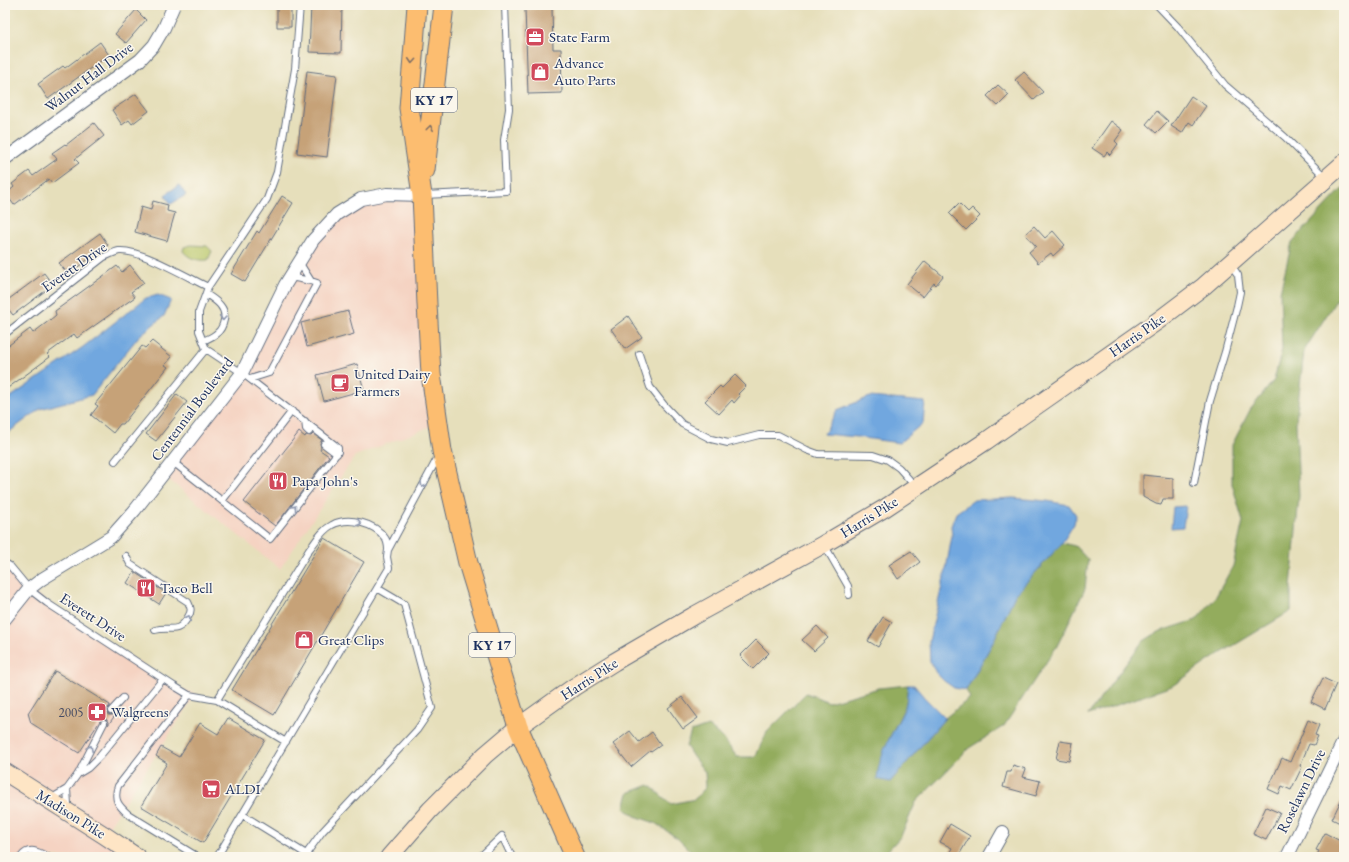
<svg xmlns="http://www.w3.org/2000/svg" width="1349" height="862" viewBox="0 0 1349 862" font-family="'EB Garamond',serif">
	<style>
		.built { fill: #f5d3c2 }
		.green { fill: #bac769; stroke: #6a7b64 }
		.forest { fill: #93ac5d; stroke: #576e5e }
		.water { fill: #71a7df; stroke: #466b9e }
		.building { fill: #c6a278 }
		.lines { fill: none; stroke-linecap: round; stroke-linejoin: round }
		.service-casing { stroke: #626d7f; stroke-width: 8 }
		.minor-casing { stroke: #626d7f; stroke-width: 14 }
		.secondary-casing { stroke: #626d7f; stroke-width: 19 }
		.primary-casing { stroke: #626d7f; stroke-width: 21 }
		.service { stroke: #fff; stroke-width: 6 }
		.minor { stroke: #fff; stroke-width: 12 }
		.secondary { stroke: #fee5c5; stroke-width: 17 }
		.primary { stroke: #fcbd6f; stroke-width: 19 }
		.oneway { stroke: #806f66 }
		.oneway2 { stroke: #8d97ae }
		.labels { text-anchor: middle; stroke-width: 3; stroke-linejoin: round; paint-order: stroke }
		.number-label { font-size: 13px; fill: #464c64 }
		.shield { fill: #fbf7ec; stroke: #5e6b89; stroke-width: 1 }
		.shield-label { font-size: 14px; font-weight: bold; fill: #1b2f5e }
		.poi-label { font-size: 15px; fill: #1b2f5e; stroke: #fbf7ec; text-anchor: start }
		.street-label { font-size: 15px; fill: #1b2f5e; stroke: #fbf7ec }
	</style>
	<rect width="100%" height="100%" fill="#fbf7ec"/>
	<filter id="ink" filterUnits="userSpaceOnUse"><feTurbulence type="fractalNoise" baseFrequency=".025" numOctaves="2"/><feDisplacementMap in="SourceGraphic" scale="8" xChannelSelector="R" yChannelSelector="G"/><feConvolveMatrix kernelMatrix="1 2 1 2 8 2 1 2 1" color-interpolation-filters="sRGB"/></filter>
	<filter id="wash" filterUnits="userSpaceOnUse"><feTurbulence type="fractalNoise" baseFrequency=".012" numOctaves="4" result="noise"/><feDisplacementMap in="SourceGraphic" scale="16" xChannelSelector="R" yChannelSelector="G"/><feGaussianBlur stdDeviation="0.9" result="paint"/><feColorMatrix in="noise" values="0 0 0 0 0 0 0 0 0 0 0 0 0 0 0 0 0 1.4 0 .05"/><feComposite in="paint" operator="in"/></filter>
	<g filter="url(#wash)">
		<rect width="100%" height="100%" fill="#e6dfbb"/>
		<path class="built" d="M422 195 437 424 355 456 280 569 163 475 242 373 313 240 361 199Z
			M5 563 29 589 174 686 196 694 104 834 136 857H5Z"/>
		<path class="green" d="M191 245 207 246 212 251 208 260C198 261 189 259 183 251L184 247Z"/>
		<path class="forest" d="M1344 187V292L1335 302 1304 351 1296 421 1299 496 1291 587V611L1213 658 1172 686 1088 715 1142 642 1158 632 1196 620 1215 598 1233 566 1243 521 1232 484V445L1250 410 1274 380 1282 349 1280 292 1292 242Z
			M1062 543 1075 546 1088 560 1085 589 1057 646 1004 726 969 748 916 802 901 836 882 857H694L690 851 677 838 655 823 635 816 624 808 628 793 649 785 671 804 695 799 706 787 705 772 693 757 686 746 691 732 708 726 723 738 737 757H755L767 732 806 693 829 702 879 688 908 685 906 705 890 737V782L945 718 970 698 966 690 992 644 1015 595Z"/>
		<path class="water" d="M179 185 186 195 171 204 165 195Z
			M158 295 171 300 164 316 139 336 92 395 40 409 5 435V401L83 347 146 298Z
			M870 397 925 402 923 423 899 443 857 437 824 434 837 410Z
			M1013 498 1047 501 1069 505 1076 515 1074 524 1062 543 1015 595 992 644 966 690 954 688 944 681 936 673 930 661 929 641 946 569 952 536 951 526 956 513 974 500Z
			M1186 506 1183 527 1171 528 1173 507Z
			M908 685H914L924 697 945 718 890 782 877 779C879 751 894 732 905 707 907 701 907 692 908 685Z"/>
		<g id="blocks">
			<path class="building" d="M277 5H291V27H277Z
				M311 5H342L341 53 309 52Z
				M552 8 553 49H561L562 93 528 94 525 9Z
				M136 10 146 20 126 43 115 34Z
				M100 42 109 55 48 99 38 84 63 66 65 68Z
				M307 71 337 75 327 157 297 153Z
				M1024 72 1043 92 1034 100 1015 80Z
				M998 85 1009 95 998 106 987 96Z
				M136 94 149 111 132 124 129 120 122 125 112 110Z
				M1191 96 1206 106 1193 125 1189 122 1182 133 1171 126Z
				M1157 111 1168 121 1156 133 1146 124Z
				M1111 121 1123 130 1115 141 1118 144 1110 155 1107 152 1104 156 1092 148Z
				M94 123 104 136 75 159 79 163 52 183 49 179 14 205 6 194 14 187 12 184 29 171 33 176 57 159 52 153 65 144 66 145Z
				M282 196 293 203 245 282 231 274 257 231 259 233Z
				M153 201 168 205 167 211 175 213 167 241 135 232 141 207 151 210Z
				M959 203 968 212 972 208 980 216 966 230 949 213Z
				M1034 226 1045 238 1053 231 1065 245 1053 256 1051 253 1038 263 1029 252 1036 246 1025 234Z
				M100 233 108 245 68 274 59 263Z
				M925 261 943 276 936 285 934 283 923 297 907 284Z
				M130 265 144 283 131 292 135 297 77 338 74 334 47 354 50 357 5 390V348L30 329 33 333 50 320 56 315 55 311 117 266 122 272Z
				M44 273 53 285 13 315 5 305V302Z
				M348 311 354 334 307 347 301 323Z
				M628 316 642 337 625 349 611 329Z
				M152 341 172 357 165 365 168 367 123 424H120L113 433 91 415 98 406 95 404 142 346 145 348Z
				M357 364 364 390 324 401 317 375Z
				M735 375 746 386 738 394 740 396 734 403 732 400 719 414 705 401 720 386 722 388Z
				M177 394 187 402 156 441 146 434Z
				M299 432 305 437 306 435 311 436 313 434 322 440 320 443 321 448 320 450 329 456 275 526 244 502Z
				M1143 475 1173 478V499H1163L1161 505 1156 504 1143 497Z
				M324 538 364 562 274 715 232 690Z
				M911 551 920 562 898 579 889 565Z
				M134 572 166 593 159 604 127 583Z
				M883 617 892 622 878 647 868 641Z
				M817 626 828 638 814 651 802 640Z
				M756 640 769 653 753 669 740 656Z
				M55 671 110 705 107 710 108 715H112L116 714 108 725V722L106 719H103L100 721 79 753 31 723 28 713Z
				M1323 678 1336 684 1325 709 1311 702Z
				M682 697 698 718 683 729 668 708Z
				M228 718 265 740 203 843 141 806 167 763 156 756 161 747 179 757 200 723 218 734Z
				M1308 720 1319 725 1315 735 1318 736 1314 745 1309 744 1300 766 1302 767 1291 790 1282 786 1279 794 1268 789 1282 758 1290 762Z
				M630 731 639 742 652 732 661 745 651 752 650 751 631 767 613 744Z
				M1060 741 1073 743 1069 761 1056 759Z
				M1013 765 1026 769 1023 777 1040 781 1036 796 1003 787 1007 772H1011Z
				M1344 794V825L1332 819Z
				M1266 807 1280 813 1266 840 1253 834Z
				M950 824 970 836 958 857H947L952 848 940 842Z
				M1325 833 1344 843V848L1339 857H1316L1319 851 1316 850Z"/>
		</g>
	</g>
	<g filter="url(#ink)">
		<use href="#blocks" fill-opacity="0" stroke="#626d7f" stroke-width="1"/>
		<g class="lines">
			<g class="service-casing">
				<path id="service" d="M1157 5 1178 27 1225 85 1285 137 1325 177
					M424 195 506 191 504 140 509 109 505 5
					M299 262 311 281
					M5 334 104 257C109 255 114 252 119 251 140 249 187 277 208 287
					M203 341C207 339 213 337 217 333 221 330 223 325 224 320 227 307 215 300 206 294
					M639 354 650 387 664 405 682 424 711 439 728 443 759 435H778L807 450 818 454 873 455 888 460 899 468 915 486
					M250 379 269 373 317 283 311 281 290 277
					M305 421 306 429 309 432
					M324 444 337 454
					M115 461 206 349
					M173 462 270 539 338 452V448L335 445 242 373 206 349 199 331V312L208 287 267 199 277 172 295 69 300 5
					M1194 483 1210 401 1225 352 1237 306 1240 292 1238 275 1231 265
					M222 501 292 411
					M825 546 848 586 849 595
					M126 556 130 564 188 602C191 608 192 611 188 617 178 635 170 626 155 630
					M5 563 10 566 29 589 47 603 174 686 189 695 217 700 286 742
					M189 695 118 786C113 800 119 806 128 814L198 857
					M217 700 309 550C316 541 322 530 332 525 348 516 375 523 385 538 387 541 388 546 388 550
					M111 711 123 698
					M78 774 88 768 100 756 163 679
					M67 789 68 804 70 810
					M50 799 67 789 78 774 104 723
					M243 815 311 857
					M21 857C29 846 39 852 48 857
					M217 857 389 568 387 557 388 550 438 457
					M304 857 322 832 417 730 432 708 404 604 377 588
					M480 857 502 836 512 857"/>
			</g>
			<g class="minor-casing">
				<path id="minor" d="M5 159 140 60 154 45 164 28 174 5
					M5 619 29 589 42 579 111 537 135 510 242 373 285 285 313 240 337 214 361 199 387 194 422 195
					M989 857 1003 832
					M1287 857 1344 740"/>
			</g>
			<g class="secondary-casing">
				<path id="secondary" d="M5 772 104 835 137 857
					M389 857 430 810 485 755 518 727 574 687 614 662 693 616 824 544 885 508 986 441 1159 320 1204 286 1344 163"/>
			</g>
			<g class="primary-casing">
				<path id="primary" d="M417 5 409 108 422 195 427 304 431 374 442 451 468 563 518 727 575 857
					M425 170 444 5"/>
			</g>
			<use href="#service" class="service"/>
			<use href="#minor" class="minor"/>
			<use href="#secondary" class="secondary"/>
			<use href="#primary" class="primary"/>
		</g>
		<defs><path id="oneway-chevron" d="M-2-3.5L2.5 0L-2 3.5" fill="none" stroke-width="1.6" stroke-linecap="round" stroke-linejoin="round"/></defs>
		<g class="oneway">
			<use href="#oneway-chevron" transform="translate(412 61) rotate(94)"/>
			<use href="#oneway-chevron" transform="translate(430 128) rotate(-83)"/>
		</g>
		<g class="oneway2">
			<use href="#oneway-chevron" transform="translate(223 318) rotate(94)"/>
			<use href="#oneway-chevron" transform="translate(423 485) rotate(119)"/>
			<use href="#oneway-chevron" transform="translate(294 508) rotate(-52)"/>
			<use href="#oneway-chevron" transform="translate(359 523) rotate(11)"/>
			<use href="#oneway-chevron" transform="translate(188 618) rotate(-64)"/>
			<use href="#oneway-chevron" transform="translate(90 748) rotate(-62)"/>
		</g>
	</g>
	<defs>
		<g id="office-square" transform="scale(1)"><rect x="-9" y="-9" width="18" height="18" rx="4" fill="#d1495b" stroke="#fbf7ec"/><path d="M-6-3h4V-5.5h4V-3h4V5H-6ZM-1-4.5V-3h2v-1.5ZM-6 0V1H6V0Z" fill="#fff"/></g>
		<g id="shop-square" transform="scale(1)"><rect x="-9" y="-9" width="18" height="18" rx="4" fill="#d1495b" stroke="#fbf7ec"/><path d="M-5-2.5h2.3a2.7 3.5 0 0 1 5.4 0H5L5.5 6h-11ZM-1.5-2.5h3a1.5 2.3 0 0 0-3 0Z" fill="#fff"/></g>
		<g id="cafe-square" transform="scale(1)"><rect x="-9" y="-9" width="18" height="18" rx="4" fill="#d1495b" stroke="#fbf7ec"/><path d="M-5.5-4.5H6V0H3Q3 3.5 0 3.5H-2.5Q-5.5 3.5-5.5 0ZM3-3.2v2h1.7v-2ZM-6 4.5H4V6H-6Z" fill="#fff"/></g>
		<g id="restaurant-square" transform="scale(1)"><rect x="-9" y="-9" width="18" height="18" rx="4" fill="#d1495b" stroke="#fbf7ec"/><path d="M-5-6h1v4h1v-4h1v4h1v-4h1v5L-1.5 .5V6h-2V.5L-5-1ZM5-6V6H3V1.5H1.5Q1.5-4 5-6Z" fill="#fff"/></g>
		<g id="pharmacy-square" transform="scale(1)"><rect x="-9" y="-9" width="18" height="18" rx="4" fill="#d1495b" stroke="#fbf7ec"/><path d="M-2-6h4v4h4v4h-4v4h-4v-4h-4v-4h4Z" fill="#fff"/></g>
		<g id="supermarket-square" transform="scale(1)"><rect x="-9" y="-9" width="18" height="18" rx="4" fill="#d1495b" stroke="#fbf7ec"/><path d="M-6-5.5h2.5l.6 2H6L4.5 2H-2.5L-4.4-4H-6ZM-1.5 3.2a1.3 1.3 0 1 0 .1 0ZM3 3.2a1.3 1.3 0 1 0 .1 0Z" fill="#fff"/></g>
	</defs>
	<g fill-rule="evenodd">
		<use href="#office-square" x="535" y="37"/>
		<use href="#shop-square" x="540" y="72"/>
		<use href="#cafe-square" x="340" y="383"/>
		<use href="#restaurant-square" x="278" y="481"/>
		<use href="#restaurant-square" x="146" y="588"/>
		<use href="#shop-square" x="304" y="640"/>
		<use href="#pharmacy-square" x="97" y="712"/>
		<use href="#supermarket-square" x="211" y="789"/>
	</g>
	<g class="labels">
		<g class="number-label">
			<text x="71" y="717">2005</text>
		</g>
		<g class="shield">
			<rect x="411" y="88" width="46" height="24" rx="3"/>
			<rect x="469" y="633" width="46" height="24" rx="3"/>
		</g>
		<g class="shield-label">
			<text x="434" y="105">KY 17</text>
			<text x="492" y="650">KY 17</text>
		</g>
		<g class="poi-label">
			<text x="549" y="42">State Farm</text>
			<text x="554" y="68">Advance<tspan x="554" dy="17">Auto Parts</tspan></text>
			<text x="354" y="379">United Dairy<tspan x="354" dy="17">Farmers</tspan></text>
			<text x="292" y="486">Papa John's</text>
			<text x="160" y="593">Taco Bell</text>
			<text x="318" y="645">Great Clips</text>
			<text x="111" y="717">Walgreens</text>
			<text x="225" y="794">ALDI</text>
		</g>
		<g class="street-label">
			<text transform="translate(89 77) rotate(-37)" y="5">Walnut Hall Drive</text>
			<text transform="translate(74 267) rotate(-35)" y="5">Everett Drive</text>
			<text transform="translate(1137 335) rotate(-35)" y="5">Harris Pike</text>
			<text transform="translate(192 409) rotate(-53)" y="5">Centennial Boulevard</text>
			<text transform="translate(869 517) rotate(-32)" y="5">Harris Pike</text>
			<text transform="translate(93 617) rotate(33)" y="5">Everett Drive</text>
			<text transform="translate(589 679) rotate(-33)" y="5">Harris Pike</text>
			<text transform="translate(1301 791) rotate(-64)" y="5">Roselawn Drive</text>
			<text transform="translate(71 814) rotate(32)" y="5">Madison Pike</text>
		</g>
	</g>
	<rect width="1349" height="862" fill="none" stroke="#fbf7ec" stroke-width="20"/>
</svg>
